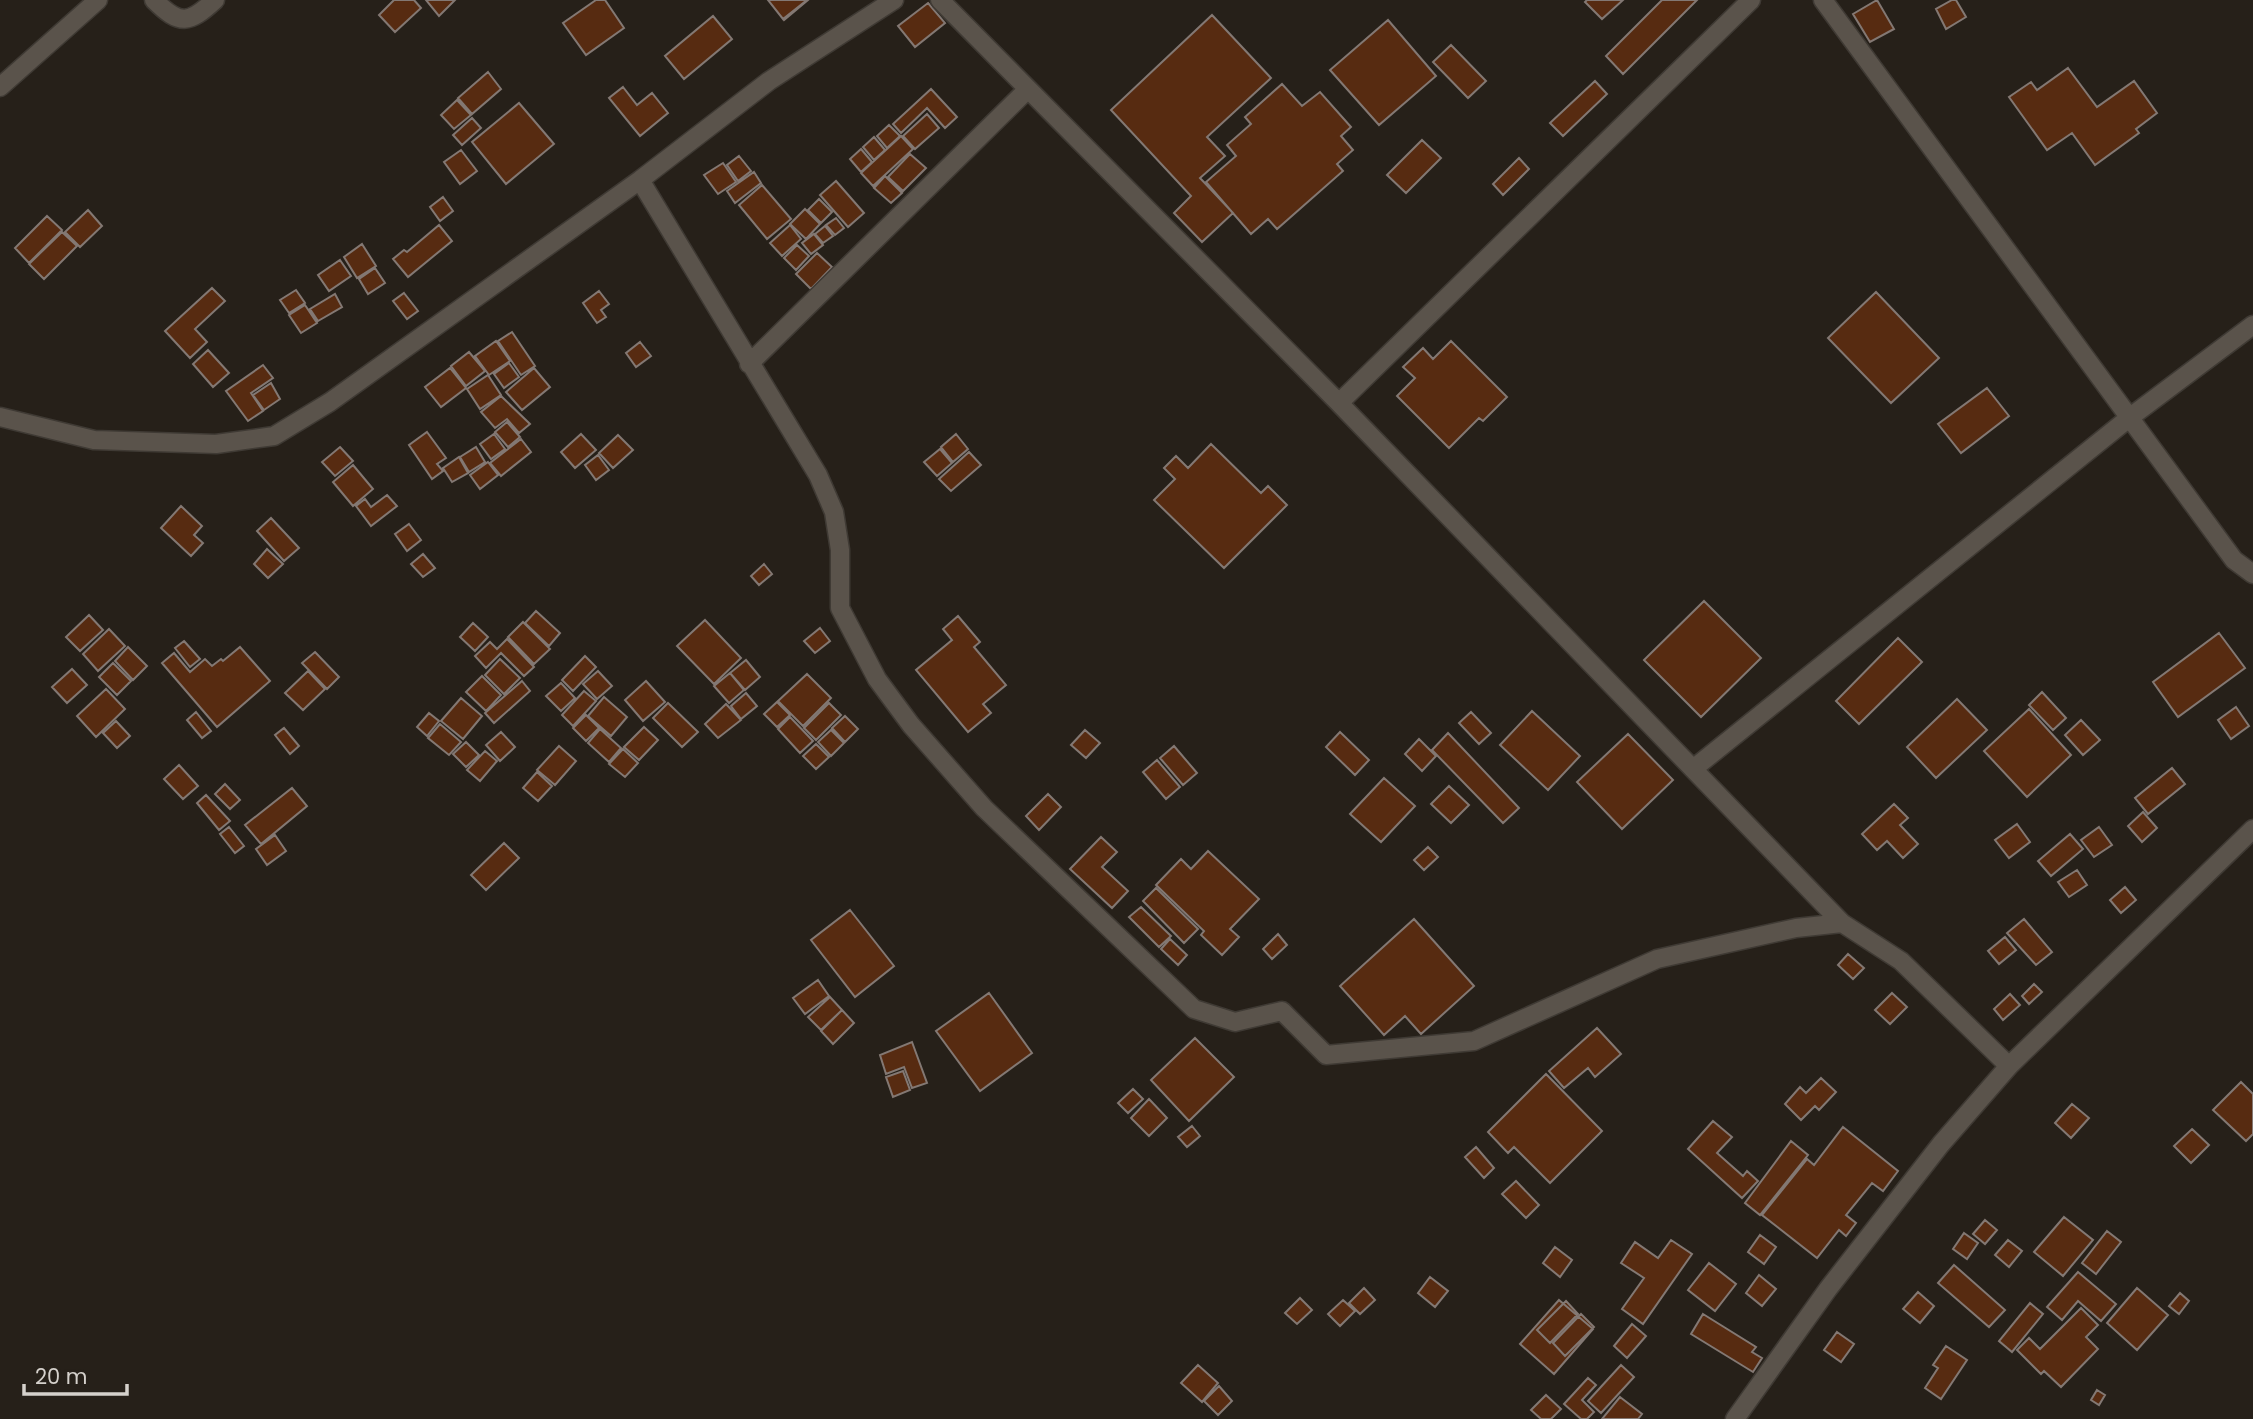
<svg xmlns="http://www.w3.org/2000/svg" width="2253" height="1419" viewBox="0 0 2253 1419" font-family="Poppins,sans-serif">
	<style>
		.building { fill: #572b11; stroke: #837873; stroke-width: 2 }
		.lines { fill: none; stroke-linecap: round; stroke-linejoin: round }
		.minor-casing { stroke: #3f3a34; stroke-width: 21 }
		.minor { stroke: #5a534b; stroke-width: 18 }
	</style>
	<rect width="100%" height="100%" fill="#262019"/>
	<path class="building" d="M394 0H414L421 8 395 32 379 15Z
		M426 0H455L439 16Z
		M596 0H605L624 28 586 55 563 23Z
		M768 0H808L784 20Z
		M768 0H807L783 19Z
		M1587 0H1623L1602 19 1585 2Z
		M1662 0H1697L1623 74 1606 56Z
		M1877 0 1894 29 1870 42 1853 14Z
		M1952 0H1956L1966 17 1946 29 1936 9Z
		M928 3 945 23 915 47 898 26Z
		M1212 15 1271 78 1207 137 1225 156 1200 178 1233 213 1202 242 1174 213 1191 196 1111 110Z
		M713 16 732 39 684 79 665 56Z
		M1388 20 1436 76 1379 125 1330 70Z
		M1451 45 1486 81 1468 98 1433 62Z
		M2068 68 2097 107 2134 81 2157 113 2136 129 2139 133 2095 165 2072 133 2047 150 2009 97 2031 82 2037 90Z
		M488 72 501 89 472 114 458 98Z
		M1595 81 1607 94 1563 136 1550 123Z
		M1282 84 1302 106 1320 92 1351 127 1341 136 1353 150 1337 164 1343 171 1277 229 1268 219 1251 234 1206 182 1236 156 1227 145 1251 124 1245 117Z
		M623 87 637 105 652 93 668 113 640 136 609 98Z
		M931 89 957 117 945 128 927 108 901 133 893 124Z
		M457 100 471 115 454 129 441 115Z
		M519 103 554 144 506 184 472 142Z
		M927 114 939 128 915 149 903 136Z
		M472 118 481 128 462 145 453 135Z
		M889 125 900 136 887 148 877 136Z
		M901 136 913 149 873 186 861 173Z
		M874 137 885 150 874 160 863 147Z
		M1422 140 1441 158 1406 193 1387 175Z
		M861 149 872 162 861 172 850 159Z
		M461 150 477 171 460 184 444 162Z
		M910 154 926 168 903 191 888 177Z
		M739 156 751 171 738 181 727 165Z
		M1519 158 1529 169 1503 195 1493 184Z
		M723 163 736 182 718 194 704 175Z
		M754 172 761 183 735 203 727 191Z
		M885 176 902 193 891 203 874 188Z
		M836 181 864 213 848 227 820 195Z
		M762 185 791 219 767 239 739 205Z
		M443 197 453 211 440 221 430 207Z
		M819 199 832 212 821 223 808 210Z
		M805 209 820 224 806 239 790 224Z
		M88 210 102 226 80 247 65 232Z
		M47 216 62 230 29 263 15 248Z
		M836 218 844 228 835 235 826 225Z
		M439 225 452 241 408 277 393 259 404 250 407 252Z
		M790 225 801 239 782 256 770 243Z
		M825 226 833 236 823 243 815 234Z
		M62 232 77 246 44 279 29 264Z
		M814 234 823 245 811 254 802 243Z
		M362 244 376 266 357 278 344 257Z
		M797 245 809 256 796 270 784 258Z
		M817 253 832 267 811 289 796 274Z
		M340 260 351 276 329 291 318 275Z
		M375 268 385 283 368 294 359 279Z
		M212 288 225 301 195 329 207 342 190 358 165 331Z
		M296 290 305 303 289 313 280 300Z
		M599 291 609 304 601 310 606 317 597 323 583 303Z
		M1876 292 1939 358 1891 403 1828 338Z
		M404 293 418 311 407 319 393 301Z
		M335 294 342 307 318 321 310 309Z
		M305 305 317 323 301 333 289 315Z
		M512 332 535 366 521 375 498 341Z
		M496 341 510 361 489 375 475 356Z
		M1451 341 1507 397 1483 421 1479 418 1449 448 1397 396 1415 378 1403 367 1423 348 1433 359Z
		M640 342 651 356 636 367 626 353Z
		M208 350 229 373 213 387 193 364Z
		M469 352 485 371 466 386 451 366Z
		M509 363 519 377 504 388 494 374Z
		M263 365 273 378 251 393 263 411 248 421 226 391Z
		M450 368 466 388 441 407 425 387Z
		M534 368 550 387 522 410 506 392Z
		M488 375 501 395 480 409 467 389Z
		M271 383 280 399 264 410 253 395Z
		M1987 388 2009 416 1961 453 1938 424Z
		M501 396 530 424 519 433 507 419 495 428 481 412Z
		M507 422 520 437 508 447 495 432Z
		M427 432 446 458 437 464 443 471 432 479 409 445Z
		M494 434 505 449 491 459 480 444Z
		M581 434 596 450 575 468 561 452Z
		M956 434 968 449 953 462 941 447Z
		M618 435 633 450 613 468 599 453Z
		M521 439 531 452 501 476 490 463Z
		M1211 444 1261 493 1268 486 1287 505 1224 568 1154 500 1175 479 1164 468 1176 456 1188 468Z
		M340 447 353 461 335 476 322 462Z
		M476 447 485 462 469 472 460 457Z
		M940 449 952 463 937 476 924 462Z
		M969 452 981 465 951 491 939 479Z
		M598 455 609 470 596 480 585 465Z
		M459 457 468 473 452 482 443 468Z
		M488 462 498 475 480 489 470 475Z
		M353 465 373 489 353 506 333 482Z
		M387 495 397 506 371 526 356 506 365 499 371 507Z
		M181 506 202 526 194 535 203 543 191 556 161 528Z
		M271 518 299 548 284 561 257 531Z
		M409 524 421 540 407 551 395 534Z
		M267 549 283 564 268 578 254 564Z
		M423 554 435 568 423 577 411 564Z
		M764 564 772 574 759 585 751 576Z
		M1704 601 1761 658 1701 717 1644 660Z
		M536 611 560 633 549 646 525 623Z
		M89 615 103 630 80 651 66 637Z
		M958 616 980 642 974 647 1006 685 983 704 991 713 968 732 916 670 952 640 943 629Z
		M705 620 741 658 714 684 677 646Z
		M523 622 550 649 534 664 508 637Z
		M473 623 488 637 475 651 460 637Z
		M820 628 830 641 815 653 804 641Z
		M109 629 125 646 98 671 83 654Z
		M2219 633 2245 668 2178 717 2153 682Z
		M1898 638 1922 662 1859 724 1836 701Z
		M507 639 534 667 524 676 501 653 486 668 475 656 490 642 497 649Z
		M184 641 200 659 190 667 175 648Z
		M128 647 147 666 133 680 115 661Z
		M240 647 270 681 217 727 162 663 174 653 190 672 205 659 212 666 221 659 223 661Z
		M315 652 339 677 327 689 302 663Z
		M585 656 596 667 573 691 562 680Z
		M500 659 520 678 504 694 485 675Z
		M746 660 760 677 745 690 730 673Z
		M113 663 131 681 117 695 99 677Z
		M72 669 87 685 67 703 52 687Z
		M308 671 325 689 303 710 285 693Z
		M598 671 612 686 597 699 583 684Z
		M730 673 744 690 729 703 714 686Z
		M807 674 831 698 803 726 778 701Z
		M482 676 501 695 486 711 466 692Z
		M522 681 530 691 494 723 485 713Z
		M646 681 665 702 643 721 625 700Z
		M561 683 575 698 561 711 546 696Z
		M106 689 125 709 96 737 77 716Z
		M584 691 596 701 573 726 562 715Z
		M2042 692 2066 718 2053 730 2029 705Z
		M746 693 757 706 741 719 731 706Z
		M604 697 627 717 611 736 588 716Z
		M461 698 482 716 463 739 441 721Z
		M1957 699 1987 730 1936 778 1907 747Z
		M777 702 790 715 777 727 764 714Z
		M668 703 698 732 682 747 653 718Z
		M829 703 841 715 816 740 804 728Z
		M726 704 741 720 718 738 705 724Z
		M2236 707 2249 726 2231 739 2218 720Z
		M2029 709 2071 755 2027 797 1984 751Z
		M1532 711 1580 756 1548 790 1500 745Z
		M196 712 211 731 202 738 187 720Z
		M1471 712 1491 733 1479 744 1459 723Z
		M429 713 439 721 427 736 417 727Z
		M586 715 599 728 586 741 573 728Z
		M845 716 858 729 845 742 832 728Z
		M790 717 813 741 800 753 778 729Z
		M2081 720 2100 740 2083 755 2065 735Z
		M116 721 130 736 117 748 103 733Z
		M440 724 461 742 449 755 428 738Z
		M644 727 658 740 639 760 624 747Z
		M284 728 299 746 290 754 275 735Z
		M600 729 621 748 609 762 588 743Z
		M831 730 844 743 831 756 818 742Z
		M1085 730 1100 743 1086 758 1071 745Z
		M501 732 515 747 500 761 486 745Z
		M1340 732 1369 760 1355 775 1326 747Z
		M1448 733 1519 808 1503 823 1432 750Z
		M1628 734 1673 780 1622 829 1577 782Z
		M1419 739 1436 756 1422 771 1405 754Z
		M466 742 479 755 466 767 453 754Z
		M816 744 829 757 816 769 803 756Z
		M559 746 576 761 555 785 537 770Z
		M1174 746 1197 773 1183 785 1160 758Z
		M623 749 638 763 625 777 609 764Z
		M485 751 497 761 480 781 467 770Z
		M1157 760 1180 787 1166 799 1143 772Z
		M179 765 198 786 183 799 164 779Z
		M2172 768 2185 784 2148 814 2135 798Z
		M537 772 552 786 538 801 523 788Z
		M1384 778 1415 806 1381 842 1350 814Z
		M225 784 240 800 230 809 215 794Z
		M1449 786 1469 805 1451 823 1431 804Z
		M292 788 307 806 261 844 245 825Z
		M1048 794 1061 807 1039 830 1026 816Z
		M206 795 230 821 219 830 197 803Z
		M1894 804 1908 818 1900 825 1918 844 1903 858 1887 841 1877 850 1862 834Z
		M2143 812 2157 828 2142 842 2128 826Z
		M2017 824 2030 842 2009 858 1995 840Z
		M229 827 244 846 235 853 220 834Z
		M2099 827 2112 845 2094 857 2081 840Z
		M2070 834 2083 849 2051 876 2038 861Z
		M275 835 286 851 267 865 256 849Z
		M1101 837 1117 852 1102 867 1128 891 1112 908 1070 869Z
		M504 843 519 858 486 890 471 875Z
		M1428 847 1438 857 1424 870 1414 860Z
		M1208 851 1259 899 1230 929 1239 937 1222 955 1201 935 1204 931 1156 885 1181 859 1191 869Z
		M2077 870 2087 885 2069 897 2058 882Z
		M2125 887 2136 900 2121 913 2110 900Z
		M1156 888 1198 929 1184 943 1143 901Z
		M1141 907 1171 936 1159 947 1129 917Z
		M850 910 894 966 855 997 811 940Z
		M1414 919 1474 986 1421 1034 1405 1016 1384 1035 1340 986Z
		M2024 919 2052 952 2036 965 2007 933Z
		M1278 934 1287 945 1272 959 1263 949Z
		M2005 937 2016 950 1999 964 1988 951Z
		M1170 939 1187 955 1178 965 1161 949Z
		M1848 954 1864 968 1853 979 1838 965Z
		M818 980 829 996 805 1014 793 998Z
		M2034 984 2042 992 2029 1004 2022 996Z
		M989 993 1032 1053 980 1091 936 1031Z
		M1892 993 1907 1007 1890 1024 1875 1010Z
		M2010 994 2020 1005 2003 1020 1994 1009Z
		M830 997 842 1010 821 1030 808 1017Z
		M842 1010 854 1023 833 1044 821 1031Z
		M1597 1028 1621 1054 1595 1077 1588 1068 1564 1088 1549 1071Z
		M1195 1038 1234 1077 1189 1121 1151 1080Z
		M912 1042 927 1083 912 1088 904 1067 886 1074 880 1055Z
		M903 1071 910 1090 893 1097 886 1077Z
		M1546 1074 1602 1131 1550 1183 1514 1147 1508 1153 1488 1132Z
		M1821 1078 1836 1092 1819 1110 1815 1106 1801 1120 1785 1104 1800 1087 1806 1093Z
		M2241 1082 2253 1094V1134L2246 1141 2213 1110Z
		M1133 1089 1143 1099 1128 1113 1118 1103Z
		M1149 1099 1167 1118 1149 1136 1131 1118Z
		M2072 1104 2089 1118 2071 1138 2055 1123Z
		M1713 1121 1732 1137 1717 1153 1743 1176 1747 1171 1758 1181 1742 1198 1688 1149Z
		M1192 1126 1200 1136 1187 1147 1178 1137Z
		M1843 1127 1898 1171 1883 1191 1872 1183 1846 1215 1856 1223 1846 1236 1839 1230 1817 1258 1762 1215 1807 1159 1814 1165Z
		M2192 1129 2209 1145 2191 1163 2174 1146Z
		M1791 1141 1808 1155 1760 1215 1745 1203Z
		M1476 1147 1494 1168 1484 1178 1465 1157Z
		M1516 1181 1539 1205 1526 1218 1502 1194Z
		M2064 1217 2093 1240 2063 1276 2034 1252Z
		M1985 1220 1997 1230 1985 1244 1973 1234Z
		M2107 1231 2121 1242 2096 1274 2082 1263Z
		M1964 1233 1978 1243 1967 1259 1953 1249Z
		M1760 1235 1776 1247 1764 1264 1748 1252Z
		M1671 1240 1692 1254 1643 1324 1622 1309 1644 1278 1621 1263 1635 1242 1658 1258Z
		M2008 1240 2022 1251 2009 1267 1995 1255Z
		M1555 1247 1572 1260 1560 1277 1543 1263Z
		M1709 1263 1736 1284 1715 1311 1688 1290Z
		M1954 1265 2005 1310 1989 1327 1938 1283Z
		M2078 1272 2116 1304 2101 1321 2078 1301 2062 1320 2047 1307Z
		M1759 1275 1776 1289 1762 1306 1746 1293Z
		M1430 1277 1448 1291 1435 1307 1418 1293Z
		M1364 1288 1375 1300 1360 1314 1349 1303Z
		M2137 1288 2168 1315 2137 1350 2107 1323Z
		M1918 1292 1934 1306 1920 1323 1903 1309Z
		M2180 1293 2189 1301 2179 1314 2169 1306Z
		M1300 1298 1312 1310 1297 1324 1285 1313Z
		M1343 1300 1355 1311 1340 1326 1328 1314Z
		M1559 1300 1593 1329 1554 1374 1520 1344Z
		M1566 1301 1578 1314 1550 1343 1537 1330Z
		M2030 1303 2043 1314 2012 1352 1999 1341Z
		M2081 1308 2098 1325 2086 1337 2098 1349 2061 1387 2044 1371 2041 1374 2017 1350 2029 1338 2040 1349Z
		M1581 1314 1594 1327 1565 1356 1553 1343Z
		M1703 1314 1756 1347 1752 1352 1762 1358 1753 1372 1691 1334Z
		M1632 1324 1646 1336 1627 1358 1614 1346Z
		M1837 1332 1854 1344 1841 1362 1824 1350Z
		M1946 1346 1967 1360 1941 1399 1925 1388 1938 1368 1933 1365Z
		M1198 1365 1218 1383 1202 1402 1181 1383Z
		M1621 1365 1634 1377 1601 1413 1588 1401Z
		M1588 1378 1596 1385 1582 1400 1594 1412 1587 1419H1581L1564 1404Z
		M1219 1386 1232 1401 1218 1415 1204 1401Z
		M2097 1390 2105 1395 2099 1405 2091 1400Z
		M1546 1395 1561 1409 1551 1419H1541L1531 1410Z
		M1620 1397 1642 1414 1638 1419H1602Z"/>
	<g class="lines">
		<g class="minor-casing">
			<path id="minor" d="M154 0C180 26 189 24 215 0
				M940 0 1339 403 1842 923 1901 961 2009 1066
				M1823 0 2234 560 2253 574
				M0 87 98 0
				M640 180 818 475 834 512 840 550V608L877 679 911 725 984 808 1194 1009 1235 1022 1282 1011 1326 1055 1474 1041 1657 959 1796 928 1842 923
				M749 364 1028 89
				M1339 403 1751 0
				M0 417 94 440 216 444 274 436 330 402 640 180 769 81 894 0
				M1693 769 2129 418 2253 325
				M1735 1419 1828 1289 1941 1144 2009 1066 2253 829"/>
		</g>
		<use href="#minor" class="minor"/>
	</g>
	<path d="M24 1384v10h103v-10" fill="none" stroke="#d5d1cc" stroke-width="3.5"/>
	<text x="35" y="1384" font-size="21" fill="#d5d1cc" stroke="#262019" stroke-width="5" paint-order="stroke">20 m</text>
</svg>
